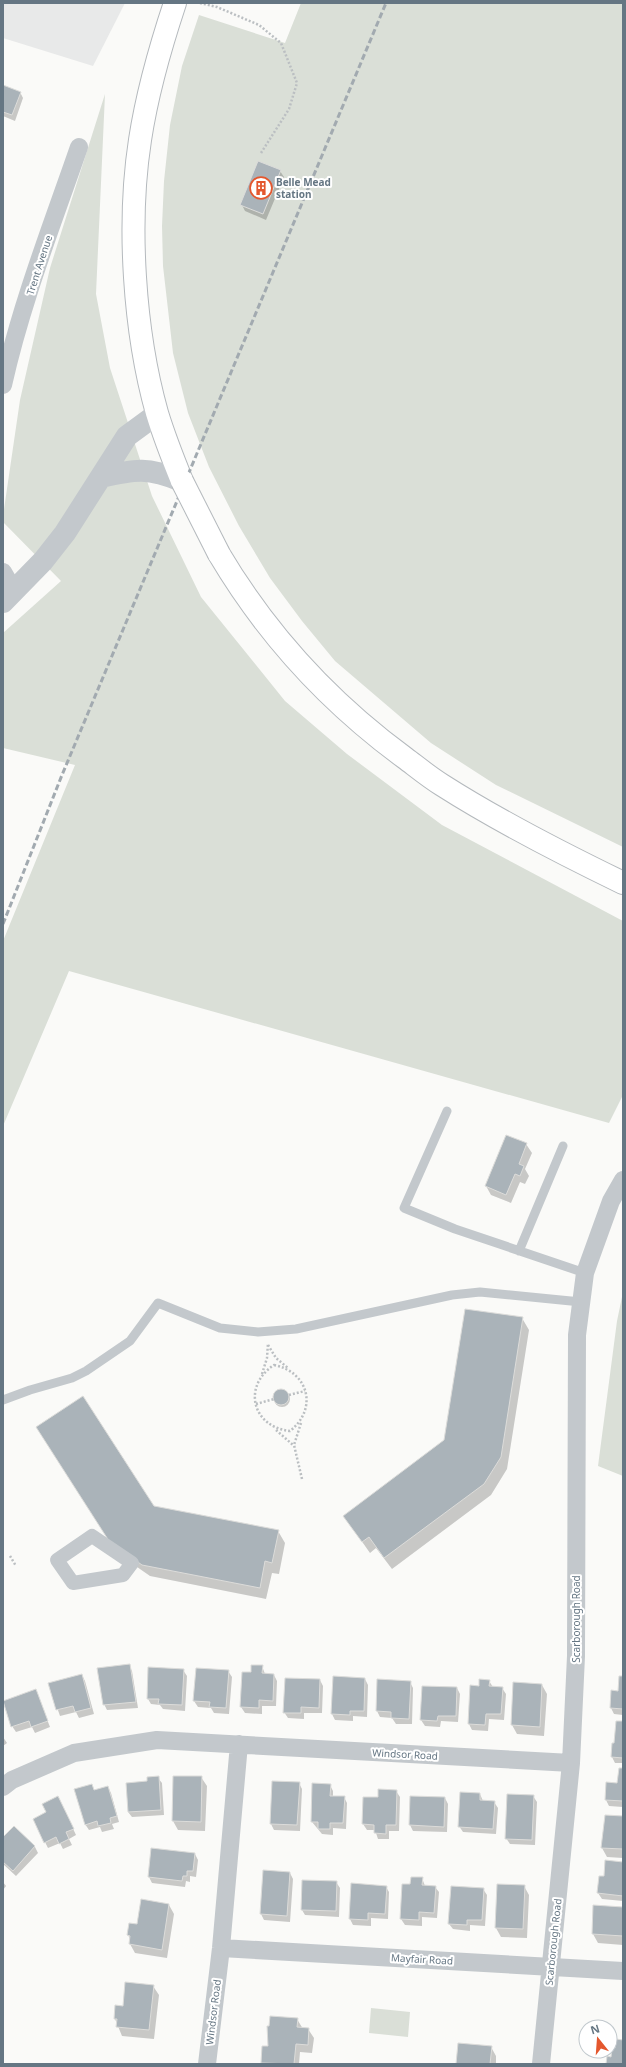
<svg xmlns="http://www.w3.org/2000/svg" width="626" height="2067" viewBox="0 0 626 2067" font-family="'Noto Sans',sans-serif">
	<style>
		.built { fill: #e8e9e9 }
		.green { fill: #dadfd7 }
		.shadow { fill: #0003 }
		.building { fill: #aab3b9; stroke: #dcdcda }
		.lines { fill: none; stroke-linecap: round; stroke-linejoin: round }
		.trunk-casing { stroke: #b4b9bd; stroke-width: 24 }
		.path { stroke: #bbbfc2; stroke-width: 2.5; stroke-dasharray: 2 2; stroke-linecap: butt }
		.service { stroke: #c3c8cc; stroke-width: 9 }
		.pedestrian { stroke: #c3c8cc; stroke-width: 14 }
		.minor { stroke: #c3c8cc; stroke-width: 18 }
		.tertiary { stroke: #c3c8cc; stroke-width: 22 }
		.trunk { stroke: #fff; stroke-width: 22 }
		.rail { stroke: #a2aab0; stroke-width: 3; stroke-dasharray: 6 3; stroke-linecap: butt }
		.trunk-bridge-casing { stroke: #b4b9bd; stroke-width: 24; stroke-linecap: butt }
		.trunk-bridge { stroke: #fff; stroke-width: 22 }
		.labels { text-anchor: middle; stroke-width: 4; stroke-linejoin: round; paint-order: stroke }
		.poi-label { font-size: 10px; font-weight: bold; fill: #657683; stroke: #fff; text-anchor: start }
		.street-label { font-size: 10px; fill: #657683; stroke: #fff }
	</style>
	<rect width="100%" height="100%" fill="#fafaf8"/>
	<path class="built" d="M3 3H125L93 66 3 38Z"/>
	<path class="green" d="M301 3H623V847L496 785 431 743 335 661 302 621 270 578 239 526 209 467 188 413 173 353 163 266 162 226 164 181 170 125 182 66 199 15 285 43Z
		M105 94 96 294 110 368 152 496 201 597 285 701 347 754 442 825 623 921V1095L609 1123 69 971 3 1126V941L75 765 3 748V633L61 581 3 522V516L20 400 50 268Z
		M623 1292V1476L598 1466 617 1321Z
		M371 2008 410 2012 408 2037 369 2033Z"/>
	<path class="shadow" d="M3 86 20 92 23 98 15 121 3 116Z
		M280 171 284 177 266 220 245 211 242 205Z
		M526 1144 532 1153 525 1169 529 1176 525 1184 520 1182 511 1203 491 1195 486 1186Z
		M522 1318 529 1330 507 1469 491 1495 392 1569 376 1548 370 1553 344 1516 445 1441Z
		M274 1399a8 8 0 1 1 16 0a8 8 0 1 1-16 0Z
		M37 1428 154 1507 278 1531 285 1543 279 1574 272 1573 266 1599 150 1576 117 1553Z
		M129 1665 132 1671 138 1708 107 1710 104 1704Z
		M262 1666 265 1674 274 1675 277 1681 276 1706H262V1714L245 1713 241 1707 251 1673Z
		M183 1670 187 1676 185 1711 163 1709 160 1705 151 1704 148 1699Z
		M228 1671 232 1677 229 1714 214 1713 211 1708 198 1707 194 1701Z
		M82 1675 85 1681 94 1714 79 1718 76 1712 60 1716 49 1684Z
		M623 1677V1715L614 1714 611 1708 619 1692Z
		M333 1678 365 1679 368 1685 367 1717 353 1716V1721L335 1720 332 1714Z
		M320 1680 323 1686 322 1713H304V1719L288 1718 284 1712Z
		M378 1680 410 1682 413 1688 412 1724H396L392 1718 380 1717 377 1711Z
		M489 1681 493 1687 502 1688 506 1694 504 1720 489 1719 488 1731 472 1730 469 1724 480 1687Z
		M514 1683 542 1685 547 1694 544 1736 517 1734 512 1725Z
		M423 1687 457 1688 460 1694 458 1722 441 1721 440 1727 425 1726 421 1720Z
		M36 1691 50 1727 35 1733 32 1727 16 1732 12 1726Z
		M623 1722V1763H615L612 1757Z
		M3 1737 7 1743 3 1746Z
		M623 1769V1807L609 1806 606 1800 618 1784Z
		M174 1777H201L207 1786 205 1831 178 1830 173 1821Z
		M158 1778 162 1783 164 1815 132 1817 128 1812 148 1782Z
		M299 1783 302 1789 300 1831 274 1830 271 1824Z
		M91 1785 95 1791 108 1787 111 1793 119 1822 112 1824 114 1829 102 1832 100 1827 89 1830 85 1824Z
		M330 1785 333 1791V1797H344L347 1803 346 1829 333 1828V1835L322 1834 312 1822Z
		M396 1791 400 1797 399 1831H389V1839H378L375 1830H367L363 1824 379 1799Z
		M480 1794 483 1801 494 1802 498 1808 496 1834 463 1832 459 1826Z
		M533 1796 537 1802 535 1845 510 1844 506 1838Z
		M58 1797 76 1835 69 1839 72 1845 63 1849 60 1843 48 1848 45 1842 47 1813Z
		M445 1798 448 1804 447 1832 413 1831 410 1825Z
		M623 1817V1858L607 1857 602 1848Z
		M14 1828 35 1847 38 1853 16 1876 3 1864V1839Z
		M152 1850 195 1854 198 1860 196 1877 190 1876V1882L186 1881 185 1887 152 1883 149 1877Z
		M623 1863V1901L602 1899 598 1893 605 1878Z
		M290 1873 293 1879 290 1922 264 1920 261 1914Z
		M422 1878 425 1886 435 1887 439 1892 437 1918 422 1917V1926L405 1925 401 1919 411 1885Z
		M3 1882 6 1886 3 1890Z
		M336 1882 340 1888 339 1917 305 1915 302 1910Z
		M524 1886 529 1895 527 1938 501 1937 496 1928Z
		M386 1887 389 1892 388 1919 371 1918V1926L353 1925 350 1919Z
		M483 1889 487 1895 485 1926 470 1925V1931L453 1929 449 1924Z
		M169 1905 174 1914 167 1958 135 1953 130 1944V1939L128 1935 137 1925Z
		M594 1906 623 1908V1945L598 1943 593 1934Z
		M153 1986 159 1995 154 2039 122 2036 115 2019Z
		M271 2017 297 2019 303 2029H308L314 2038 312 2053 300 2052 299 2064H262L263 2047H268V2038Z
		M491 2047 496 2056V2064H457Z"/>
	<path class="building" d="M3 85 21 92 12 115 3 112Z
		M258 161 281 170 263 214 240 205Z
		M506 1135 527 1143 519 1164 524 1166 520 1176 515 1174 506 1195 485 1186Z
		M465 1309 523 1317 501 1457 484 1484 384 1558 369 1537 362 1542 343 1516 444 1440Z
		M273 1397a8 8 0 1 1 16 0a8 8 0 1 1-16 0Z
		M83 1396 154 1506 279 1530 272 1563 265 1561 260 1588 142 1565 109 1541 36 1427Z
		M130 1664 136 1702 103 1705 97 1668Z
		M251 1665H263L262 1673 274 1674 273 1701 259 1700V1708L240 1707 242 1672H251Z
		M148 1667 184 1669 182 1705 158 1704 159 1699H147Z
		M196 1668 229 1670 226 1708 209 1707 210 1702 193 1701Z
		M82 1674 91 1708 75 1712 73 1706 56 1710 48 1683Z
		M333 1676 365 1678 364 1711H350V1715L331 1714Z
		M619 1676H623V1709L610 1708 611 1690 618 1691Z
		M285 1678 320 1679 319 1708 301 1707V1713H283Z
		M377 1679 411 1681 409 1719 391 1718V1712L376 1711Z
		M479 1679 490 1680 489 1686 503 1687 501 1714H486L485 1725 468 1724 470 1685 479 1686Z
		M513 1682 542 1684 540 1727 511 1725Z
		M422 1686 457 1687 456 1716H438L437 1721 420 1720Z
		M36 1689 48 1721 31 1727 29 1721 11 1727 3 1701Z
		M616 1721H623V1758L611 1757 612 1743H614Z
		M619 1768H623V1801L605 1800 606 1782 617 1783Z
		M159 1776 161 1810 128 1812 126 1783 147 1781V1777Z
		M173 1776H202L201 1822 172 1821Z
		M272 1781 300 1782 297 1825 270 1824Z
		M312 1783 331 1784 330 1796H345L343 1823H330V1829H318V1822H311Z
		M92 1784 94 1790 108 1786 117 1816 110 1818 111 1823 98 1826 97 1821 85 1825 74 1789Z
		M378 1789 397 1790 396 1825H386V1834L374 1833V1825L362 1824 363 1797H378Z
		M460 1792 480 1793V1800L495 1801 493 1829 458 1827Z
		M507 1794 534 1795 532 1840 505 1839Z
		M58 1796 74 1829 66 1832 69 1839 59 1844 56 1837 44 1843 33 1819 46 1812 42 1804Z
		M410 1796 445 1797 444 1827 409 1825Z
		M605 1815 623 1816V1849L601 1848Z
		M14 1826 35 1846 13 1871 3 1862V1837Z
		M151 1848 195 1853 193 1871H187V1876H183L182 1881 148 1877Z
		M605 1860 623 1862V1896L597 1893 599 1876H604Z
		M263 1870 290 1872 287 1916 260 1914Z
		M411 1877H423L422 1885 436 1886 434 1913 419 1912V1920L400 1919 402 1884H410Z
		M302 1880 337 1881 336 1911 301 1910Z
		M351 1883 387 1886 385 1914 368 1913V1920L349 1919Z
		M497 1884 525 1885 523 1929 495 1928Z
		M451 1886 484 1888 482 1920H467V1925L448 1924Z
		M141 1899 169 1904 162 1950 129 1944 130 1936 127 1935 129 1923 137 1924Z
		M593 1905 623 1907V1936L592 1934Z
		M125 1982 154 1985 149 2030 116 2027 117 2019H114L115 2005 123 2006Z
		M270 2016 298 2018 297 2027 309 2028 308 2045 296 2044 294 2064 261 2063 262 2046H268L267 2026H269Z
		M616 2039 623 2040V2064H606L607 2056 611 2057 612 2048H615Z
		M458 2043 492 2046 490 2064H456Z"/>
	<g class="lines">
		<g class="trunk-casing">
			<path id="trunk" d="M175 3C160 48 147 94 140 140 127 224 134 331 157 413 164 436 173 459 182 481
				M219 554C267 635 330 703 405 758 417 767 429 777 442 785 500 822 561 853 623 883"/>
		</g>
		<path class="path" d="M200 3 217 7 259 25 281 43 297 83 289 109 261 153
			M268 1345 276 1358 288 1368
			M274 1365C309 1372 318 1409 290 1431 252 1427 242 1386 274 1365Z
			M262 1374 267 1358 268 1343
			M289 1395 305 1391
			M256 1404 274 1399
			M301 1423 294 1445 302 1479
			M276 1430 293 1445
			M10 1556 16 1566"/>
		<path class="service" d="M447 1111 404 1208 455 1229 585 1273
			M519 1251 563 1146
			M3 1400 30 1390 72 1378 86 1371 130 1341 158 1303 220 1328 258 1332 296 1329 452 1295 480 1292 581 1302"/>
		<path class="pedestrian" d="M92 1536 132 1563 123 1575 73 1583 57 1560Z"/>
		<path class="minor" d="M3 385C21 304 52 225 79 147
			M3 572 14 591
			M3 1787 12 1780 74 1753 157 1740 571 1763
			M221 1948 623 1971
			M207 2064 221 1948 239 1744
			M541 2064 571 1763 576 1656 577 1335 585 1273 611 1201 623 1180"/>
		<path class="tertiary" d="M101 477C136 469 148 467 182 481
			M3 602 43 561 65 533 127 436 157 414"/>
		<use href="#trunk" class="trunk"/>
		<path class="rail" d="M3 924 62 775 386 3"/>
		<g class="trunk-bridge-casing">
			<path id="trunk-bridge" d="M182 481 219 554"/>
		</g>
		<use href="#trunk-bridge" class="trunk-bridge"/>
	</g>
	<defs>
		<g id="building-ring" transform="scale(1.15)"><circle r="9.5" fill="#fff" stroke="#e4572e" stroke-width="1.5"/><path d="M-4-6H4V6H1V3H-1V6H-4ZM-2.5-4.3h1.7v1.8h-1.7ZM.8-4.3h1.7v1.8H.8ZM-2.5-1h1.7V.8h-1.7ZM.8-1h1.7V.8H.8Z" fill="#e4572e"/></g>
	</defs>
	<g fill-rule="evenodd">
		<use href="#building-ring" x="261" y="188"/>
	</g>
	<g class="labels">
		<g class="poi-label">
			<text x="276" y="186">Belle Mead<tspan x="276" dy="12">station</tspan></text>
		</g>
		<g class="street-label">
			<text transform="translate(39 265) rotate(-72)" y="4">Trent Avenue</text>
			<text transform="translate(576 1619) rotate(-90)" y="4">Scarborough Road</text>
			<text transform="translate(405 1754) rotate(3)" y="4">Windsor Road</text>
			<text transform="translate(553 1942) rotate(-84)" y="4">Scarborough Road</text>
			<text transform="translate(422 1959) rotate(3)" y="4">Mayfair Road</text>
			<text transform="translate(213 2012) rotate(-83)" y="4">Windsor Road</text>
		</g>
	</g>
	<rect width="626" height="2067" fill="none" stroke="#657683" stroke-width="8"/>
	<g transform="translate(598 2039) rotate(343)"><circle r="19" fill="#ffffff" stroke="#c1c8cd"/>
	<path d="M0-3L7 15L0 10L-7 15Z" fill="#e4572e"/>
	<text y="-6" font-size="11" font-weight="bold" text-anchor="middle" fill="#657683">N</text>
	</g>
</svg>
